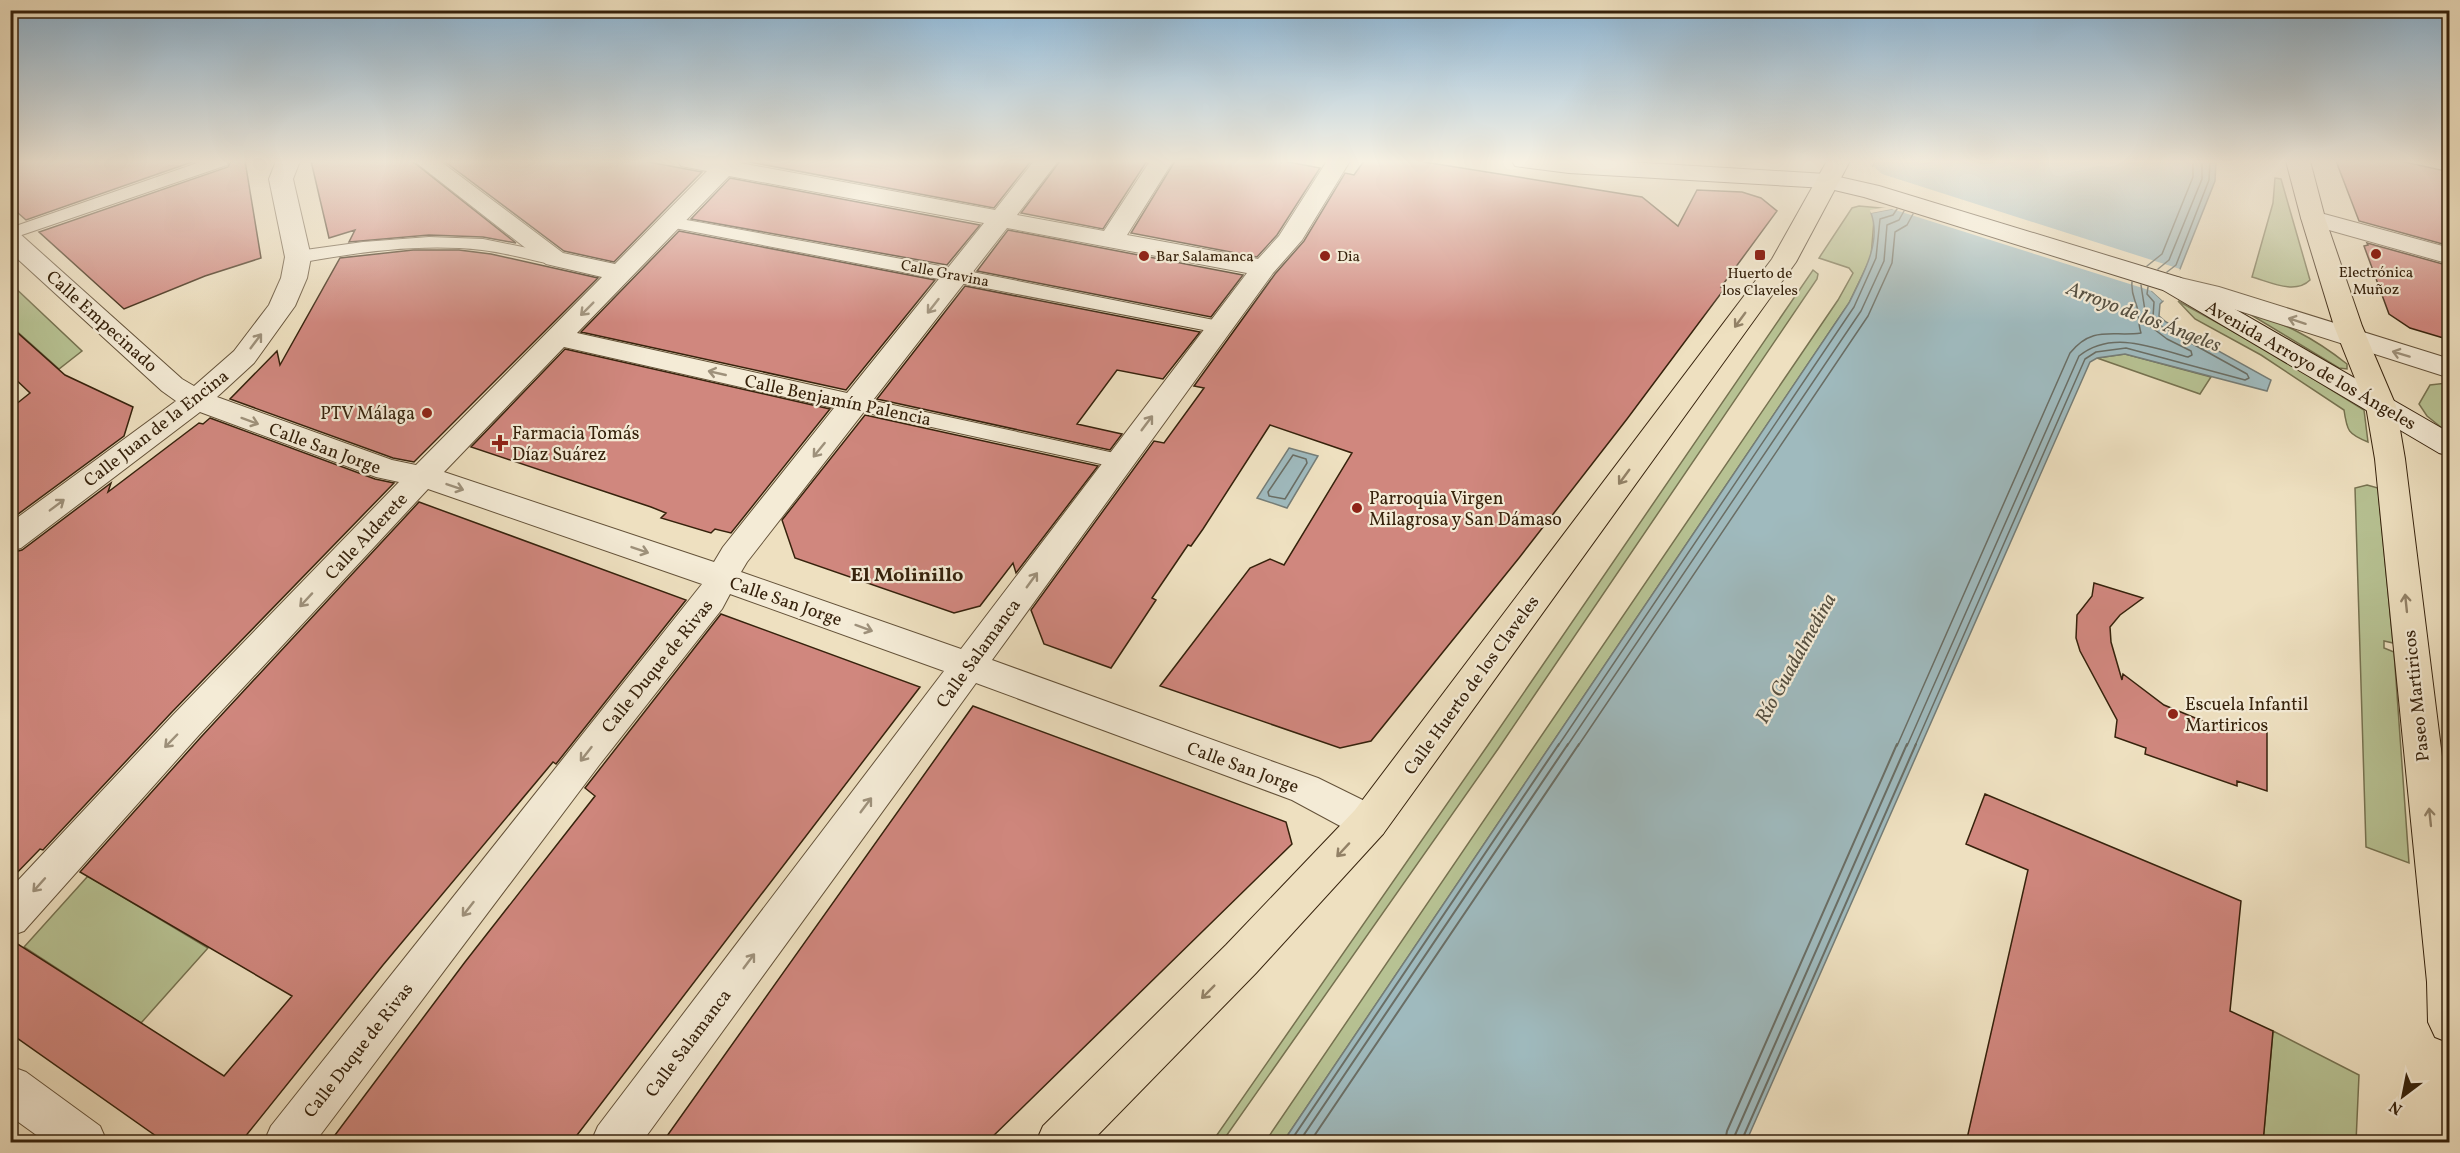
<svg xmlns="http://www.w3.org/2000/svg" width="2460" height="1153" viewBox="0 0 2460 1153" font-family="Vollkorn,serif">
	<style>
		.green { fill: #b7c293; stroke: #767250; stroke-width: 1.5 }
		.water { fill: #9fbabe; stroke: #757d77; stroke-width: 1.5 }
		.pier { fill: #eee0c0 }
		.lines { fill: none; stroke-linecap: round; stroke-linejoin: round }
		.shore-far1 { stroke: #6a6e65; stroke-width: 1.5 }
		.shore { stroke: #6a6e65; stroke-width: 2 }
		.building { fill: #d0877e; stroke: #36220c; stroke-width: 1.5 }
		.pedestrian-casing { stroke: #645239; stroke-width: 2 }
		.minor-casing { stroke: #645239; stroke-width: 2 }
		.tertiary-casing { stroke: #645239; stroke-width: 2 }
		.secondary-casing { stroke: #36220c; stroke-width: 2 }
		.primary-casing { stroke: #36220c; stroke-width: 2 }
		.pedestrian { fill: #f4ebd6; fill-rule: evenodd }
		.minor { fill: #f4ebd6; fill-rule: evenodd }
		.tertiary { fill: #f4ebd6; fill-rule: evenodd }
		.secondary { fill: #f4ebd6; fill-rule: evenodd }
		.primary { fill: #eee0c0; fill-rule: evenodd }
		.oneway { stroke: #9e917b }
		.oneway2 { stroke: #928166 }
		.poi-dot { fill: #8f2418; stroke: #f4ebd6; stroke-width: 2 }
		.labels { text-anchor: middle; stroke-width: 4.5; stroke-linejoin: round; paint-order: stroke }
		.far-poi-label { font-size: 15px; fill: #36220c; stroke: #f4ebd6; text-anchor: start }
		.far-street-label { font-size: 15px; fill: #36220c; stroke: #f4ebd6 }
		.street-label { font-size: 18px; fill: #36220c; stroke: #f4ebd6 }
		.poi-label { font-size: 18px; fill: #36220c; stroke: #f4ebd6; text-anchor: start }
		.water-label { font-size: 20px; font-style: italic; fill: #565041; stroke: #f4ebd6 }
		.neighbourhood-label { font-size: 20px; font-weight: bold; fill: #36220c; stroke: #f4ebd6 }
	</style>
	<rect width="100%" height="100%" fill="#eee0c0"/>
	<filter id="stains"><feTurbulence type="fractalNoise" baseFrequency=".00333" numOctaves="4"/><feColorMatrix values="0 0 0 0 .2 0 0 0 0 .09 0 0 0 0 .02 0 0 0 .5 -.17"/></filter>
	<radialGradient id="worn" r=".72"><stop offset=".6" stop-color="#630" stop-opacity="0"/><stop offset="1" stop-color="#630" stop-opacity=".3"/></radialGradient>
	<path class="green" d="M2275 178 2281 179 2310 280C2295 295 2270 282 2252 277L2273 203Z
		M1859 206 1892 209 1874 220 1871 257 1849 303 1283 1142H1265L1838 300 1853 273 1849 268 1819 258 1852 208Z
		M1813 270 1818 274 1817 279 1498 749 1222 1142H1212L1488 745Z
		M10 283 82 351 59 369 11 326Z
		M2178 301 2267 350 2364 410 2368 442C2348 434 2347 431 2344 410L2261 355 2195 319Z
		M2243 310C2284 323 2313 337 2347 364V369L2339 368Z
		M2125 354 2211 377 2200 394 2097 358Z
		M2447 383V432L2427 416 2419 404 2430 385Z
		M2367 485 2378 488 2393 643 2384 641V648L2394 652 2409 863 2366 847 2355 488Z
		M88 876 208 948 141 1023 24 947Z
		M2273 1031 2359 1075 2356 1142H2263Z"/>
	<path class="water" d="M1875 161H2216L2215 181 2180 269 2152 291 2163 301 2160 304 2159 316 2166 322 2271 380 2267 391 2125 354 2097 358 2090 362 1746 1142H1283L1849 303C1862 276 1882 243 1871 213L1892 209 1873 166Z
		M1289 448 1318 456 1287 508 1257 498Z"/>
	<path class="pier" d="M1873 166 1882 174 2180 269 2178 275 2157 291 2164 298 2163 301 2152 291 1892 209 1871 213 1870 210 1887 207 1872 172Z"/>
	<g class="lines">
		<path class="shore-far1" d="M2147 266 2162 254 2193 177V161
			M2158 269 2169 260 2202 179V161
			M2167 272 2176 265 2209 180 2210 161
			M1293 455 1306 459 1307 463 1285 499 1269 496 1268 492Z
			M1558 746 1854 307 1876 258 1880 219 1893 215 1897 209
			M1567 746 1861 311 1884 261 1887 225 1899 220 1904 211
			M1578 746 1868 316 1892 263 1895 232 1907 225 1913 214
			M1897 746 2070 353C2093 325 2112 337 2141 333 2138 324 2139 315 2137 307 2134 297 2131 293 2132 282
			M1907 746 2079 356C2111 330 2152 347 2188 357L2192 355 2191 351 2167 339 2150 326 2146 317 2141 285
			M1915 746 2085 359 2096 352 2126 348 2245 380 2249 378 2247 374 2162 327 2153 317 2154 302 2147 294 2148 287"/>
		<path class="shore" d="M1290 1142 1559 744
			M1299 1142 1568 744
			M1310 1142 1579 744
			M1725 1142 1727 1131 1897 744
			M1734 1142 1735 1135 1907 744
			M1741 1142 1916 744"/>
	</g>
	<path class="building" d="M10 161H195L26 220 10 206Z
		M231 161H245L261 258 205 276 124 309 39 232 228 167Z
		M311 161H412L516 243 483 237 429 235 349 242 355 230 329 238Z
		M444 161H643L702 172 614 262 564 251Z
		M744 161H1031L994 208Z
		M1060 161H1147L1103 229 1021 213Z
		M1175 161H1283L1320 168 1277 235 1257 257 1131 233Z
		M1364 161H1418L1642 197 1678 226 1697 190 1742 192 1761 198 1777 211 1721 287 1725 288 1627 419 1519 558 1371 741 1340 748 1160 686 1250 568 1270 559 1284 565 1352 453 1270 425 1203 529 1191 546 1188 545 1152 598 1156 600 1111 668 1044 644 1031 610 1154 441 1164 443 1204 388 1194 386 1275 274 1304 241 1345 173 1354 175Z
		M2336 161H2400L2450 172V246L2359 221Z
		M730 178 980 225 947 265 691 219Z
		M1008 230 1243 275 1211 317 977 271Z
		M679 231 935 280 846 390 581 332Z
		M2367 243 2450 266V340L2410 328 2389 314 2364 246 2368 245Z
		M413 250H459L491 254 598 278 414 462 393 458 230 399 277 351 280 365 340 258Z
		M965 286 1200 332 1163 379 1117 370 1077 424 1122 434 1110 450 877 399Z
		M10 326 65 375 133 407 124 436 10 520V409L30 393 10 374Z
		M565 349 830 409 731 533 715 529 711 533 661 518 666 513 651 507 471 447Z
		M865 415 1098 466 1016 573 1013 563 980 606 954 613 795 558 782 520Z
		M210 418 375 479 394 483 171 713 43 850 40 849 10 880V553L22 550 111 483 108 492 199 423 203 424Z
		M419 502 686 600 556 764 553 762 383 965 240 1143H166L10 1033V939L224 1076 292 996 80 872 201 737Z
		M2094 583 2143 598 2120 615 2110 627 2111 642 2122 680 2123 674 2164 705 2200 720 2223 726 2267 727V791L2237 781V786L2145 754 2146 748 2115 737 2117 720 2080 651 2076 638 2077 615 2092 596Z
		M721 614 920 687 571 1143H329L465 962 595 796 585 788Z
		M973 706 1286 822 1292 844 986 1143H662Z
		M1985 794 2241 901 2230 1011 2273 1031 2263 1143H1966L2028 870 1966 844Z"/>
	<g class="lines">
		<g class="pedestrian-casing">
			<path id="pedestrian" d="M203 161H229L227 165 10 239V228Z
				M670 217 957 269 1219 321 1226 323 1229 327 1226 331 1219 333 664 226 661 222 664 218Z
				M429 237 483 239 562 255 564 259 562 263 555 265C531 260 507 253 482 250 421 243 359 252 298 263L291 261 289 257 291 253 298 251 363 242Z
				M856 397 1119 454 1127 456 1130 461 1127 466 1119 468 849 409 845 404 849 399Z"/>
		</g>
		<g class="minor-casing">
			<path id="minor" d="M276 161H300L293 179 311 257 307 278 295 306 254 363 217 397 392 460 416 465 602 277 546 264 414 161H440L563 253 615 264 707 171 681 166 678 161H741L740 163 995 210 1034 161H1058L1017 215 1104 231 1150 161H1173L1127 235 1258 259 1279 236 1327 161H1350L1302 240 1273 273 992 660 1318 778 1383 810 1388 822 1383 834 1369 839 1355 834 1292 800 976 683 642 1142H591L598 1126 944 671 730 594 722 609 600 764 315 1142H264L271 1126 702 584 428 489 199 735 24 931 10 936V889L173 715 399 482 376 477 200 412 21 548 10 551V523L176 401 162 391 10 252V231L19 233 182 379 194 386 234 351 269 305 281 278 285 257 269 179ZM729 176 984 223 847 393 577 333ZM1007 228 1247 273 961 649 741 572 747 562ZM564 347 834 408 723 547 714 562 444 472Z
				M2313 211 2450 248V264L2304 223 2301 218 2304 213Z
				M10 1066 26 1072 100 1126 107 1142H46L10 1116Z"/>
		</g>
		<g class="tertiary-casing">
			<path id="tertiary" d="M2172 276 2219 287 2450 359V378L2202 299 2163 290 2159 284 2163 278Z"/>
		</g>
		<g class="secondary-casing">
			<path id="secondary" d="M1512 161H1612L1826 174 1879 186 2181 278 2450 433V456L2439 453 2163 290 1864 197 1826 188 1569 173 1515 166Z"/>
		</g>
		<g class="primary-casing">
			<path id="primary" d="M1827 161H1850L1796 262 1383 834 1256 973 1091 1142H1036L1043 1126 1226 945 1355 810 1772 259Z
				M2286 161H2310L2325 218 2362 326 2396 406 2405 459 2450 821V1043L2435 1037 2428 1022 2427 982 2375 459 2366 406 2334 326 2301 218Z"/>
		</g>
		<use href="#pedestrian" class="pedestrian"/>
		<use href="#minor" class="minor"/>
		<use href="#tertiary" class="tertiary"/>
		<use href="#secondary" class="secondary"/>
		<use href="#primary" class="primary"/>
	</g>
	<defs><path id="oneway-shaft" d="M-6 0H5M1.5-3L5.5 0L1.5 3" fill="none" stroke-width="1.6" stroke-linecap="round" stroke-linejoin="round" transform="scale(1.5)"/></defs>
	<g class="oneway">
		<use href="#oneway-shaft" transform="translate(933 306) rotate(128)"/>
		<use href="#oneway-shaft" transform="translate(587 309) rotate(135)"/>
		<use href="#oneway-shaft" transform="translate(2297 321) rotate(-162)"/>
		<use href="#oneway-shaft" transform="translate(256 341) rotate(-53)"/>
		<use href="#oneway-shaft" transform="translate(2401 354) rotate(-163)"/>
		<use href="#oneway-shaft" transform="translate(717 373) rotate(-167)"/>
		<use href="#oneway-shaft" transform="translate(250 421) rotate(20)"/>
		<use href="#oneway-shaft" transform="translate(1147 423) rotate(-53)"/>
		<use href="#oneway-shaft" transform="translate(819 450) rotate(129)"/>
		<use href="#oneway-shaft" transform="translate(455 487) rotate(19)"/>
		<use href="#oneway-shaft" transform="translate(57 505) rotate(-37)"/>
		<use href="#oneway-shaft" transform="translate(640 550) rotate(19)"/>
		<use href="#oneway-shaft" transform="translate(1032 580) rotate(-54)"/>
		<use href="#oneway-shaft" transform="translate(306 600) rotate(133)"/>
		<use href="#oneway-shaft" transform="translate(864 628) rotate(20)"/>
		<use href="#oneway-shaft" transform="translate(171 741) rotate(134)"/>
		<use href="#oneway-shaft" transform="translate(586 754) rotate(128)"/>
		<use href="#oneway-shaft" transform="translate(866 805) rotate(-53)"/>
		<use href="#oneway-shaft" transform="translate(39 885) rotate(132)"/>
		<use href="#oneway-shaft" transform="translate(468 909) rotate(128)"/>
		<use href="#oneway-shaft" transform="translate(749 961) rotate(-53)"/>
	</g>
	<g class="oneway2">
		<use href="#oneway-shaft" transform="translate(1740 320) rotate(126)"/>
		<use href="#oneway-shaft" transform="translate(1624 477) rotate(126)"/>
		<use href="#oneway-shaft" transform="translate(2406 603) rotate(-96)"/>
		<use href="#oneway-shaft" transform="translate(2430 817) rotate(-96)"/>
		<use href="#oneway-shaft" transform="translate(1343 850) rotate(133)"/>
		<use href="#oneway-shaft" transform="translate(1208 992) rotate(135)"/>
	</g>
	<linearGradient id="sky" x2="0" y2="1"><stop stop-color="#8bb6d7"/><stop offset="0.5" stop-color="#f7f1e3"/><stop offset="1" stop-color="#f7f1e3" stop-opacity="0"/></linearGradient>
	<rect width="2460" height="323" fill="url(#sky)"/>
	<g class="poi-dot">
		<circle cx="2376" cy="254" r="6"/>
		<rect x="1754" y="249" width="12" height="12" rx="3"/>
		<circle cx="1144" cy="256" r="6"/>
		<circle cx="1325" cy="256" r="6"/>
		<circle cx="427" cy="413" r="6"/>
		<path d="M497 434h6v6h6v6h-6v6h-6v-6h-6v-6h6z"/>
		<circle cx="1357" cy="508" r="6"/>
		<circle cx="2173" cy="714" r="6"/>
	</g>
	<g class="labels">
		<g class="far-poi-label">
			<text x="1156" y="261">Bar Salamanca</text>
			<text x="1337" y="261">Dia</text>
			<text x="2376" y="277" text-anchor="middle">Electrónica<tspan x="2376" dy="17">Muñoz</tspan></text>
			<text x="1760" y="278" text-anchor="middle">Huerto de<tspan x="1760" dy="17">los Claveles</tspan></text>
		</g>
		<g class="far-street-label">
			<text transform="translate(945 273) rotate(11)" y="5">Calle Gravina</text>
		</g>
		<g class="street-label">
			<text transform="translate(102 321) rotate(42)" y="6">Calle Empecinado</text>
			<text transform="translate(2311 365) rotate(30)" y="6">Avenida Arroyo de los Ángeles</text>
			<text transform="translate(838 400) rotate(12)" y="6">Calle Benjamín Palencia</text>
			<text transform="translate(156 428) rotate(-38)" y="6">Calle Juan de la Encina</text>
			<text transform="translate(325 448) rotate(20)" y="6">Calle San Jorge</text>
			<text transform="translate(366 536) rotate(-47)" y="6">Calle Alderete</text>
			<text transform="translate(786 601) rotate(19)" y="6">Calle San Jorge</text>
			<text transform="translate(978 653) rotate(-54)" y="6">Calle Salamanca</text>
			<text transform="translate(657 666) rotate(-51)" y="6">Calle Duque de Rivas</text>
			<text transform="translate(1471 685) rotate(-54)" y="6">Calle Huerto de los Claveles</text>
			<text transform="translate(2416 696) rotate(-96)" y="6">Paseo Martiricos</text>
			<text transform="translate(1243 767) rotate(20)" y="6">Calle San Jorge</text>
			<text transform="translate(688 1043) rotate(-53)" y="6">Calle Salamanca</text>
			<text transform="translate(358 1050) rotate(-52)" y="6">Calle Duque de Rivas</text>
		</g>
		<g class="poi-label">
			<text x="415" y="419" text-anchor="end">PTV Málaga</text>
			<text x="512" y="439">Farmacia Tomás<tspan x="512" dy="21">Díaz Suárez</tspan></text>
			<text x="1369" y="504">Parroquia Virgen<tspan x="1369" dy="21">Milagrosa y San Dámaso</tspan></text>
			<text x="2185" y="710">Escuela Infantil<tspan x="2185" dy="21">Martiricos</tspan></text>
		</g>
		<g class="water-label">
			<text transform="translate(2144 316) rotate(21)" y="7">Arroyo de los Ángeles</text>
			<text transform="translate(1795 658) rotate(-61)" y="7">Río Guadalmedina</text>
		</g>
		<g class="neighbourhood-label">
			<text x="907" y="581">El Molinillo</text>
		</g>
	</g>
	<rect width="2460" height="1153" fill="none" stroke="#eee0c0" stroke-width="36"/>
	<rect x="12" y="12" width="2436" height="1129" fill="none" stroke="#36220c" stroke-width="3"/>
	<rect x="18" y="18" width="2424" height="1117" fill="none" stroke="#36220c" stroke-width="1.5"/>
	<g transform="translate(2403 1096) rotate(212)" stroke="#f4ebd6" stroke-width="4.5" paint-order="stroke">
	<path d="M0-4.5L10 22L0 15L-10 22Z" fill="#36220c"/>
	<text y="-9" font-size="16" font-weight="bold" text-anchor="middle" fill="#36220c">N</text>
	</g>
	<rect width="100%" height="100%" filter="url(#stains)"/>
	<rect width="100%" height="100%" fill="url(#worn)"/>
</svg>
